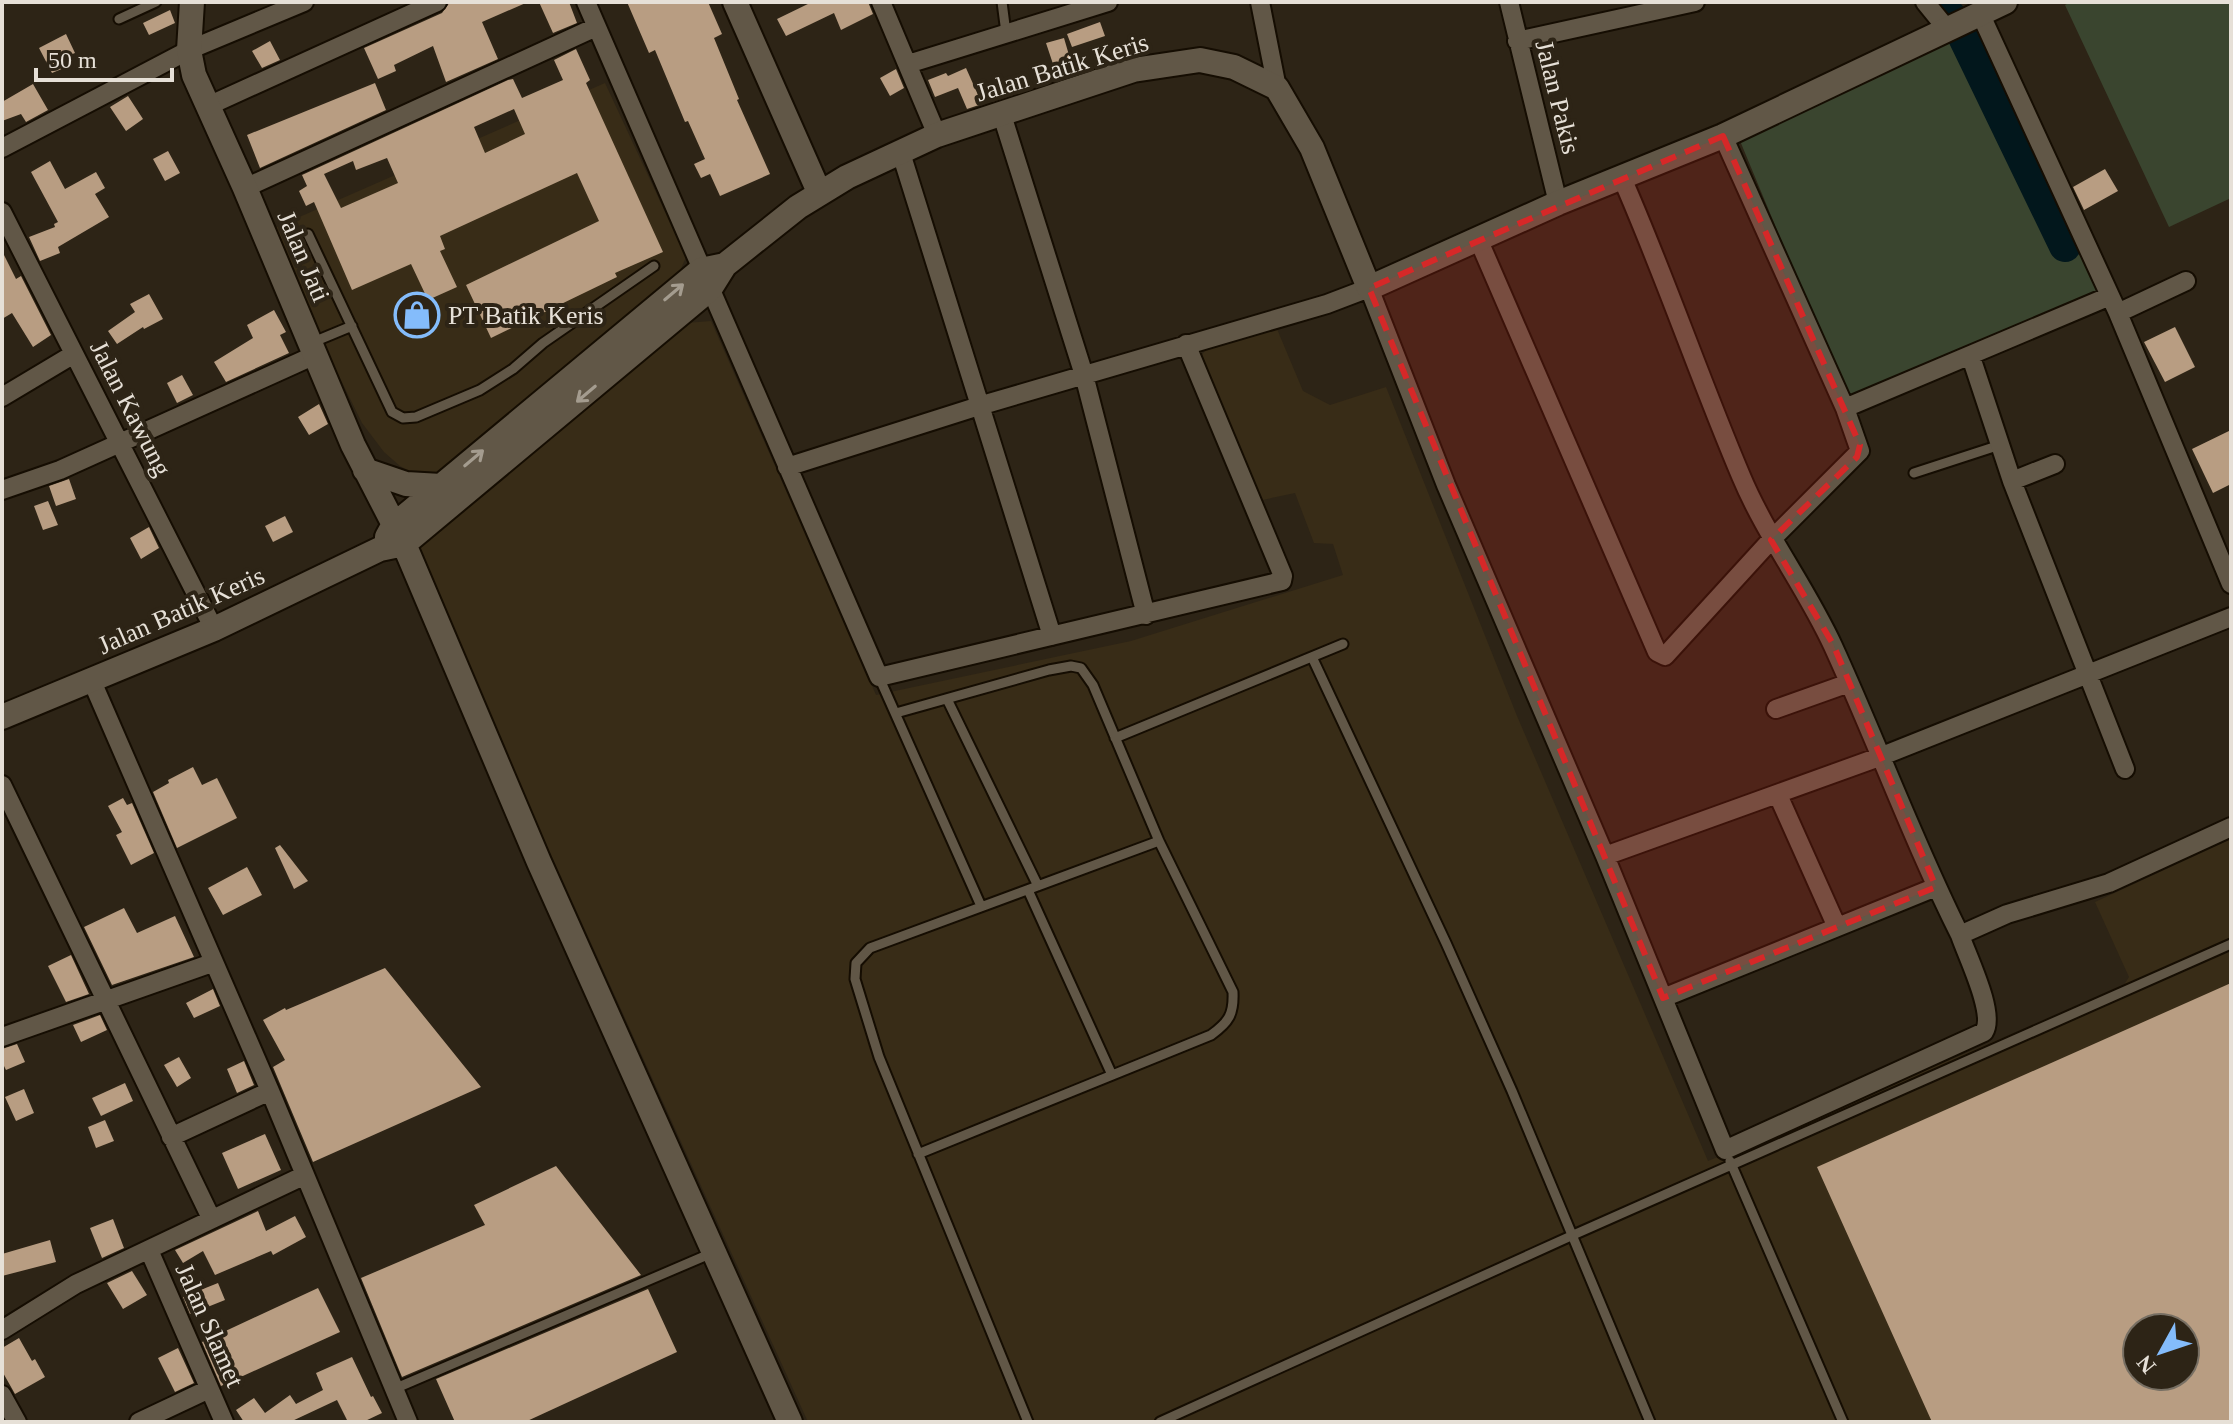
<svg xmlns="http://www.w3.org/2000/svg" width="2233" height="1424" viewBox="0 0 2233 1424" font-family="Georgia,serif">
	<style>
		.built { fill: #382c17; fill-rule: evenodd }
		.green { fill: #3a452f }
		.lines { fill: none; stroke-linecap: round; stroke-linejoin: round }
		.river { stroke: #02171c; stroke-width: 32 }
		.building { fill: #b89d82; fill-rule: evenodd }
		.lane-casing { stroke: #150d02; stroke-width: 13 }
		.street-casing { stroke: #150d02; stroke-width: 22 }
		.secondary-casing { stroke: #150d02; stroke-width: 28 }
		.lane { stroke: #615747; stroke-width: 9 }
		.street { stroke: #615747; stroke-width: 18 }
		.secondary { stroke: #615747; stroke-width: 24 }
		.oneway { stroke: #a49c8f }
		.marked { fill: #d62828; fill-opacity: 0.2; stroke: #d62828; stroke-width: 6; stroke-dasharray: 16 10; stroke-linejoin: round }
		.labels { text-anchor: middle; stroke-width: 8; stroke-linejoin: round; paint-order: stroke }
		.street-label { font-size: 26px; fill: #e6e0d7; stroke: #2d2416 }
		.poi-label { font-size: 26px; fill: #e6e0d7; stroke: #2d2416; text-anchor: start }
	</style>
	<rect width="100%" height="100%" fill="#2d2416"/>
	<path class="built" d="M605 83 686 257 680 271 456 459 441 471 427 475 415 474 400 466 384 452 362 423 311 319 272 229Z
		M711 321 876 695 1131 641 1343 575 1333 544 1314 543 1295 493 1253 502 1195 363 1206 350 1277 329 1303 391 1330 405 1386 387 1517 716 1708 1161 2122 988 2129 977 2095 902 2231 839V1422H808L417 559 423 538 686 323ZM2137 1328H2185V1376H2137Z"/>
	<path class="green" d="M2070 2H2231V198L2169 227 2065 5Z
		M1977 29 2099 291 1848 401 1738 136Z"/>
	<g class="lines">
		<path class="river" d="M1938 2 1951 17
			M1961 31 2065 246"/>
	</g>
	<path class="building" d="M450 2H528L482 22 498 59 446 82 433 46 394 65 396 71 378 79 364 48 442 13Z
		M539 2H569L577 23 553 33Z
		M627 2H708L722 34 714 38 739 99 737 100 770 174 720 196 710 174 701 178 694 164 705 159 688 121 685 122 655 50 649 53Z
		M812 2H868L873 14 841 30 834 13 786 36 777 19Z
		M170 10 175 23 149 35 143 23Z
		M1100 22 1105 36 1072 47 1067 34Z
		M66 34 75 53 65 57 69 66 52 73 39 48Z
		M1064 38 1071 62 1054 67 1046 43Z
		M270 41 280 60 262 68 252 51Z
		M576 49 590 80 586 83 663 252 615 273 617 277 491 338 466 285 599 221 577 173 440 236 445 249 440 251 457 287 428 300 411 264 352 290 314 202 306 206 299 191 307 186 302 175 508 80 513 79 522 98 563 80 554 60ZM514 109 525 134 485 153 474 127ZM387 158 398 183 341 208 324 174 353 161 356 170Z
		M966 68 982 104 967 109 958 88 935 97 928 80 946 73 948 76Z
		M896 69 904 88 890 96 880 78Z
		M375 83 386 110 260 168 247 135Z
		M33 84 48 110 26 122 21 114 2 121V102Z
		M128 96 143 119 126 131 110 107Z
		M168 151 180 173 165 181 153 159Z
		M50 161 65 189 96 172 105 188 95 194 109 217 58 247 60 253 40 261 29 237 55 227 54 224 58 222 31 172Z
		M2105 169 2118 191 2084 210 2073 187Z
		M2 251 16 279 21 276 51 335 33 347 12 313 2 319Z
		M149 294 163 319 144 329 143 327 117 344 108 331 135 312 130 304Z
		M274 310 286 332 280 335 289 353 226 382 214 362 253 338 247 325Z
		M2175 327 2195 367 2165 382 2144 342Z
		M182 375 193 395 177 403 167 383Z
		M319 404 328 424 309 435 298 417Z
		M2231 430V484L2213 493 2192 449Z
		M69 479 76 499 56 506 49 486Z
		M48 501 58 525 43 530 34 506Z
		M285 516 293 532 273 542 265 526Z
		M149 527 159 548 141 559 130 538Z
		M193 767 202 785 217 778 237 818 177 848 153 792 169 783 168 780Z
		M123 798 127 805 132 803 154 853 131 865 116 835 122 832 108 806Z
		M280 845 308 881 294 889 275 848Z
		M247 867 262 895 223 915 208 888Z
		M124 908 137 933 175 916 194 957 112 985 84 927Z
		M71 955 89 994 66 1002 48 966Z
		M385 968 481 1087 313 1162 273 1067 285 1060 263 1020 285 1008 286 1010Z
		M2231 983V1422H1932L1817 1167ZM2137 1328H2185V1376H2137Z
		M213 989 220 1006 194 1018 186 1003Z
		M100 1015 107 1030 81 1042 73 1025Z
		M17 1044 25 1062 6 1070 2 1062V1049Z
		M179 1057 191 1078 177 1087 164 1065Z
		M244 1061 254 1085 237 1093 227 1069Z
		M125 1083 133 1101 101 1116 92 1098Z
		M24 1089 34 1113 16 1121 5 1097Z
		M105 1120 114 1141 96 1148 88 1127Z
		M265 1134 281 1170 238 1189 222 1153Z
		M556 1166 641 1275 402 1377 361 1278 485 1225 474 1205Z
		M258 1211 266 1231 295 1216 306 1237 273 1255 271 1251 215 1275 203 1251 183 1263 175 1250Z
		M113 1219 124 1248 102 1258 90 1228Z
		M50 1240 56 1262 2 1276V1254Z
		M132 1271 147 1295 123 1309 107 1283Z
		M218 1283 225 1300 190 1314 183 1297Z
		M318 1288 340 1332 221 1386 202 1342Z
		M648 1289 677 1352 525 1422H455L436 1379Z
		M19 1338 32 1361 35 1359 45 1377 15 1394 2 1371V1348Z
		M178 1348 194 1383 175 1392 158 1358Z
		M352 1357 371 1397 373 1396 382 1413 363 1422H348L337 1400 290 1422H244L236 1410 254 1398 265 1413 290 1395 296 1404 323 1390 316 1373Z"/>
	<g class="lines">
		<g class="lane-casing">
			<path id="lane" d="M1002 2 1006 33
				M119 19 156 2
				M308 234 392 412 403 418 416 417 480 390 513 369 543 343 654 266
				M311 343 352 326
				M1914 473 2000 445
				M1312 657 1446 943 1512 1091 1650 1422
				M879 677 981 906
				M947 699 1038 886
				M896 713 1049 670 1071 666 1081 668 1093 685 1159 841 1233 992C1234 1014 1229 1022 1211 1035L918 1154
				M1115 738 1343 644
				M1028 890 1112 1075
				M1730 1161 1843 1422
				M394 1389 712 1253
				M1028 1422 879 1057 855 979 856 963 870 948 1159 841
				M1160 1422 1571 1236 2231 944"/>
		</g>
		<g class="street-casing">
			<path id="street" d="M586 2 879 677 1282 581 1283 576 1186 344
				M881 2 937 135
				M1260 2 1277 88
				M1509 2 1558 203
				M1925 2 1947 29
				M1980 13 2118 313 2231 584
				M1517 41 1695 2
				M908 64 1108 2
				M208 106 437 2
				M1002 115 1084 375 1146 615
				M2 148 189 50 304 2
				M901 153 1052 636
				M1622 178C1665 276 1699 377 1741 476 1766 536 1806 587 1833 646 1877 742 1913 841 1960 935
				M245 188 596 27
				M2 212 214 629
				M1479 241 1657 652 1665 656 1771 540 1860 451 1845 408 1723 136
				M2118 313 2186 281
				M1971 357 2012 481 2125 769
				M2 397 74 354
				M1845 408 2110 296
				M787 467 979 406 1327 304 1369 288 1446 485 1605 856 1725 1150 1984 1032C1996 1014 1967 956 1960 935L2007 914 2109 883 2231 827
				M2012 481 2055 464
				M2 490 60 470 315 355
				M91 679 270 1091 408 1422
				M1776 709 1849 683
				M2 785 211 1218
				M1778 795 1837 927
				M1605 856 1882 756 2231 617
				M1663 998 1936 887
				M2 1037 212 963
				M171 1137 270 1091
				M149 1250 224 1422
				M2 1330 76 1284 303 1176
				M2 1395 17 1422
				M139 1422 209 1389"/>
		</g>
		<g class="secondary-casing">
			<path id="secondary" d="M192 2 189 50 194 75 245 188 353 445 404 544 539 862 790 1422
				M735 2 819 192
				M365 470 406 484 441 486
				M387 537 393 526 701 270 725 265
				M2 717 214 629 380 549 404 544 710 289 725 265 798 207 847 177 937 135 1133 70 1200 60 1234 67 1277 88 1312 148 1369 288 1558 203 1723 136 2005 2"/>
		</g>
		<use href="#lane" class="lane"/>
		<use href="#street" class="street"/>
		<use href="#secondary" class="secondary"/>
	</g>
	<defs><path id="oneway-shaft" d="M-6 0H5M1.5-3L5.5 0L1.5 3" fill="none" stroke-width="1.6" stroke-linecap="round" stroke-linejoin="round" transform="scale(2)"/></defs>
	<g class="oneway">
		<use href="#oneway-shaft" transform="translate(674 292) rotate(-40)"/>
		<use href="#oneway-shaft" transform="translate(586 394) rotate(140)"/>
		<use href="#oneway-shaft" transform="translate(474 458) rotate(-40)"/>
	</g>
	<path class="marked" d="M1723 136 1860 445 1857 457 1771 540 1833 644 1936 887 1663 998 1369 288Z"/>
	<defs>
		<g id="shop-ring" transform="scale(2.3)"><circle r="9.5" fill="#2d2416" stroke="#84bcfb" stroke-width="1.5"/><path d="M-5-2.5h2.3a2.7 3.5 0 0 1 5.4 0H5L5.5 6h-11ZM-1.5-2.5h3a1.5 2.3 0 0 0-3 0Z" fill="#84bcfb"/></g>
	</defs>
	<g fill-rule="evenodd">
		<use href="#shop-ring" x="417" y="315"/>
	</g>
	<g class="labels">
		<g class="street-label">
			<text transform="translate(1062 67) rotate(-17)" y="9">Jalan Batik Keris</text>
			<text transform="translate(1558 97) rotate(76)" y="9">Jalan Pakis</text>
			<text transform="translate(304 256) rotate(67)" y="9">Jalan Jati</text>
			<text transform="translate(131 408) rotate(63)" y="9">Jalan Kawung</text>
			<text transform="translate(181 610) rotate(-24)" y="9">Jalan Batik Keris</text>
			<text transform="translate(210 1325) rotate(66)" y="9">Jalan Slamet</text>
		</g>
		<g class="poi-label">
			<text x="448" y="324">PT Batik Keris</text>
		</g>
	</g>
	<rect width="2233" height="1424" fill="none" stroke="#e6e0d7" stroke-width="8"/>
	<g transform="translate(2161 1352) rotate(230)"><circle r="38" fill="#2d2416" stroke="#776f63" stroke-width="2"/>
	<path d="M0-6L14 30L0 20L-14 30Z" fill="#84bcfb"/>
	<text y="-12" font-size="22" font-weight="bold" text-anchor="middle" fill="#e6e0d7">N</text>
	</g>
	<path d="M36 68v12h136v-12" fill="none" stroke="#e6e0d7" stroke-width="4"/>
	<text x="48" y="68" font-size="24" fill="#e6e0d7" stroke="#2d2416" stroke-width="6" paint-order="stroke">50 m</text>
</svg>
